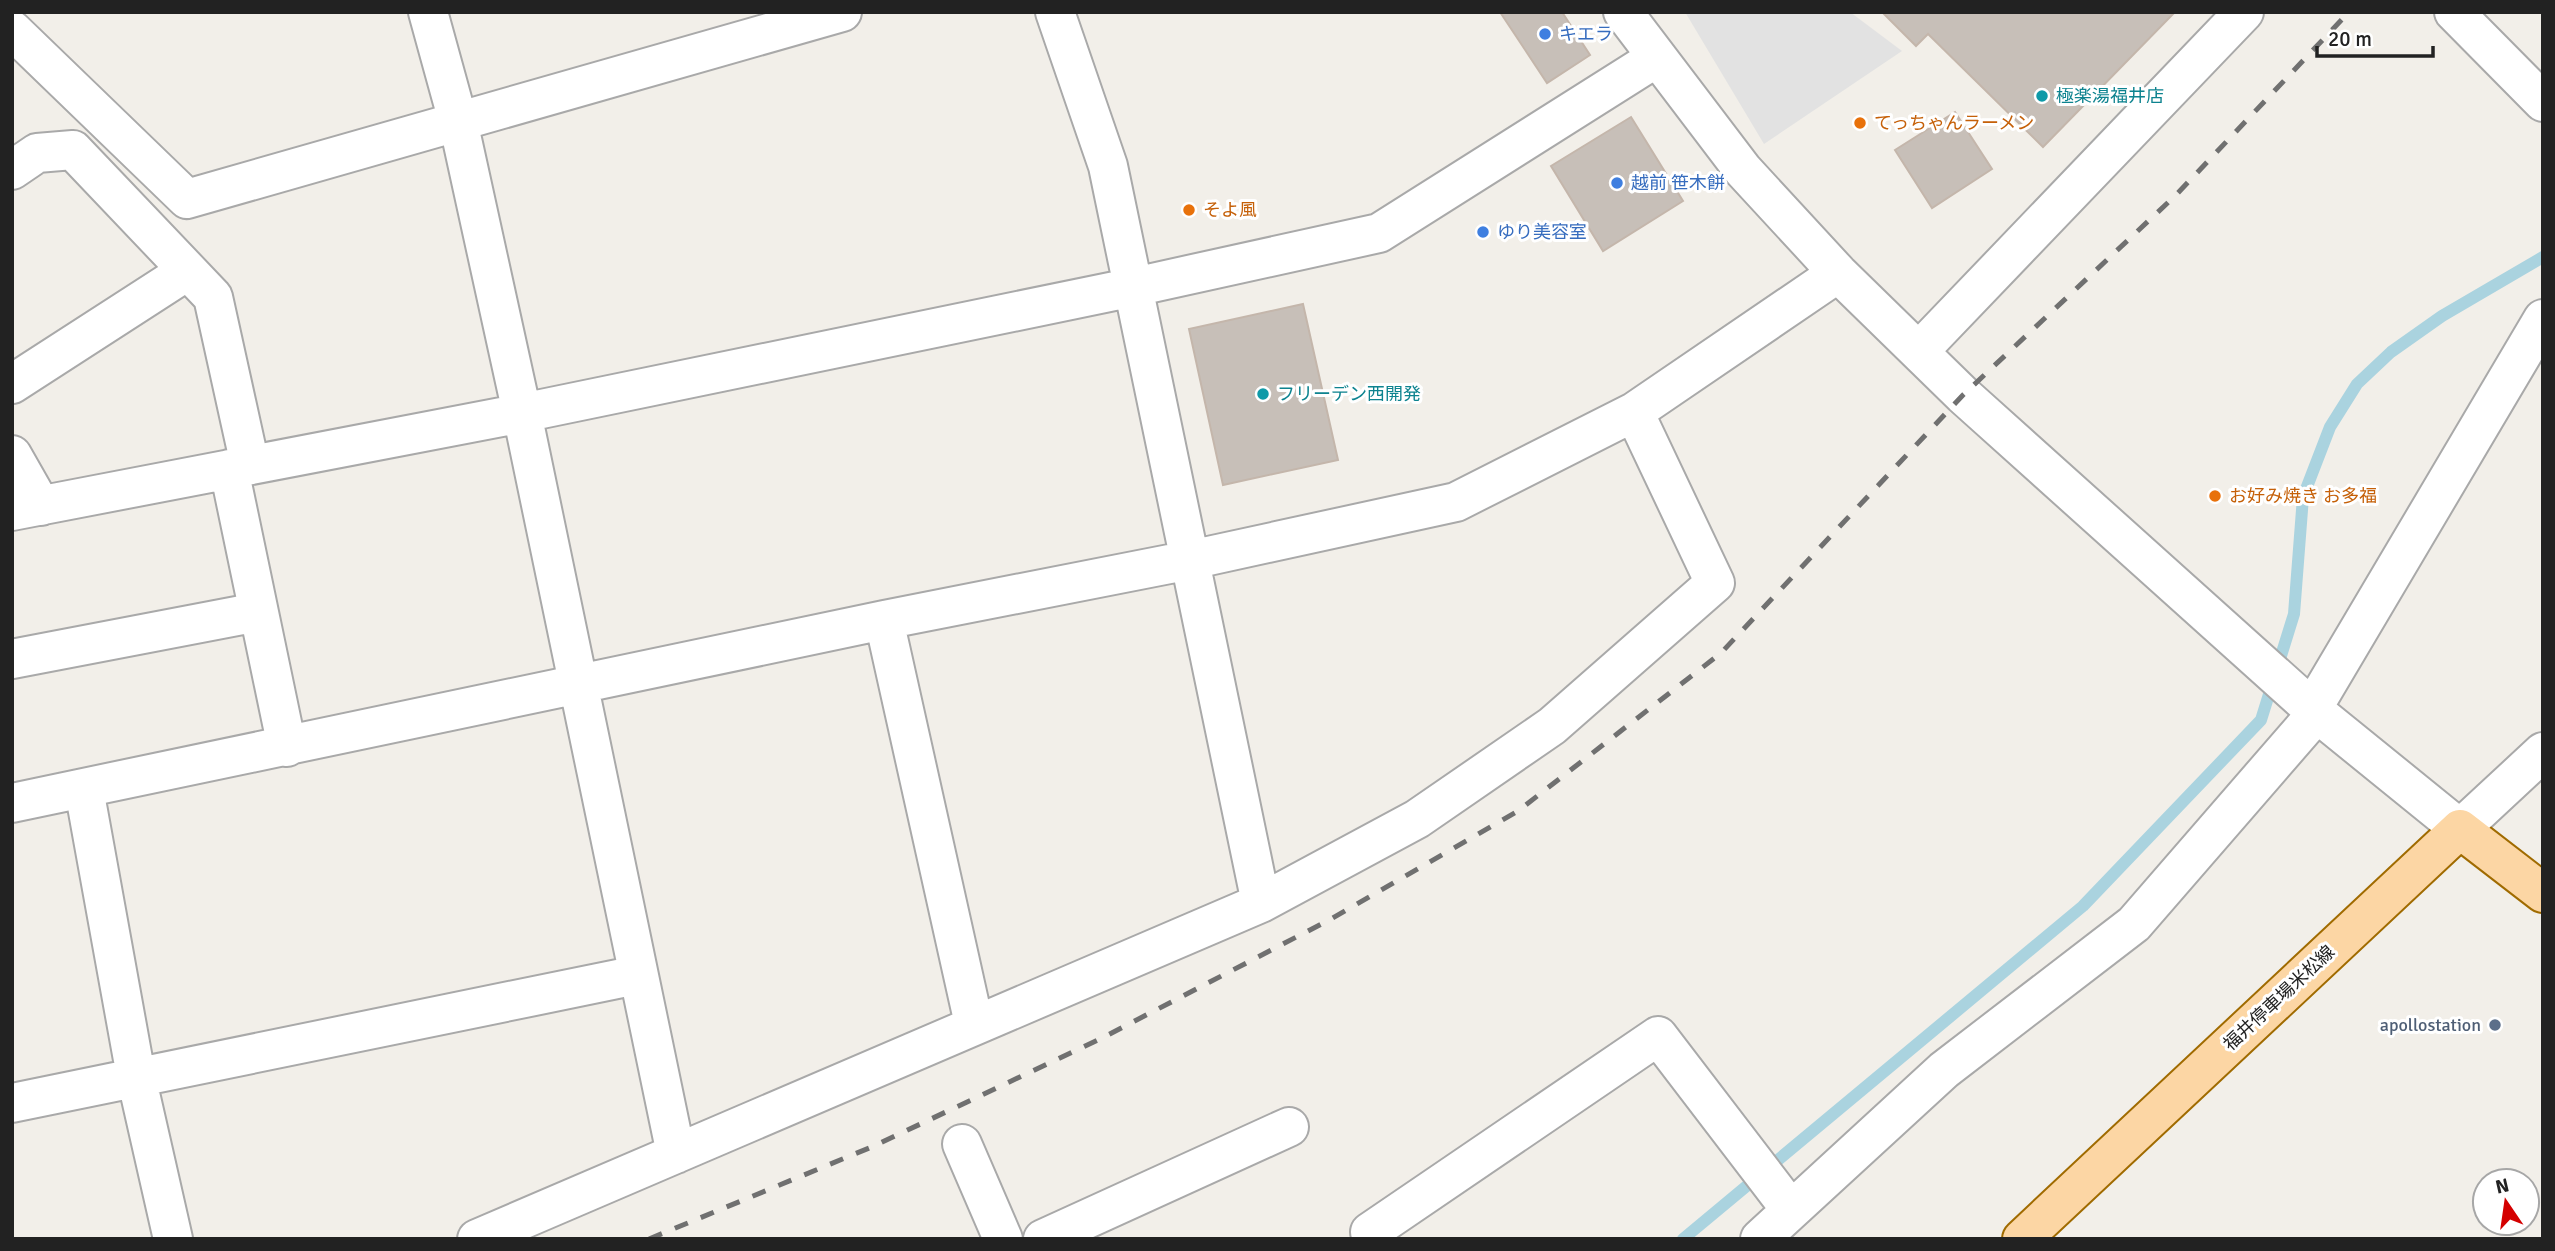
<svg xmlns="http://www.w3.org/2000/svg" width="2555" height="1251" viewBox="0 0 2555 1251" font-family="Signika,'Noto Sans JP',sans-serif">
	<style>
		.parking { fill: #e2e2e2 }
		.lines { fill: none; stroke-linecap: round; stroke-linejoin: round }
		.stream { stroke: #aad3df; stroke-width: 12 }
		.building { fill: #c7bfb8; stroke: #c4b6ab; stroke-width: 2 }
		.minor-casing { stroke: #a9a9a9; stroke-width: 42 }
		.major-casing { stroke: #a06b00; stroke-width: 42 }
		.minor { stroke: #fff; stroke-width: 38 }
		.major { stroke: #fcd6a4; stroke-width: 38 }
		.rail { stroke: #707070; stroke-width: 5; stroke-dasharray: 14 14; stroke-linecap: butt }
		.shop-dot { fill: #3f7fe0; stroke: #fff; stroke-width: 2.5 }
		.culture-dot { fill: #0f9aa8; stroke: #fff; stroke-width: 2.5 }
		.food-dot { fill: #e8710a; stroke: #fff; stroke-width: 2.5 }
		.service-dot { fill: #5c6f8a; stroke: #fff; stroke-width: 2.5 }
		.labels { text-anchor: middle; stroke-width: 6; stroke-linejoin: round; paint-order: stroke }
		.shop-label { font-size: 18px; fill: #366cbe; stroke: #fff; text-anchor: start }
		.culture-label { font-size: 18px; fill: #0d838f; stroke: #fff; text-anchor: start }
		.food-label { font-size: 18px; fill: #c56008; stroke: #fff; text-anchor: start }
		.street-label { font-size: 18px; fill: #222; stroke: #fff }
		.service-label { font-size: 18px; fill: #4e5e75; stroke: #fff; text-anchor: end }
	</style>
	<rect width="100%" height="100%" fill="#f2efe9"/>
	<path class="parking" d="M1685 12H1850L1902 51 1764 144Z"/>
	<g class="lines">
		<path class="stream" d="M1683 1239 2083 906 2261 720 2294 614 2303 497 2330 427 2357 384 2391 352 2442 316 2543 257"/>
	</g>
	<path class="building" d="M1500 12H1562L1590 55 1547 83Z
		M1882 12H2175L2043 147 1928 34 1916 46Z
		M1955 112 1992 169 1932 208 1895 150Z
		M1631 117 1683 201 1603 251 1551 166Z
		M1303 304 1338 460 1223 485 1189 329Z"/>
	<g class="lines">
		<g class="minor-casing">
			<path id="minor" d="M428 12 458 121 522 413 676 1154
				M1623 12 1743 170 1838 273 1963 395 2317 713 2460 829 2543 752
				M2454 12 2543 102
				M12 30 187 199 842 12
				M12 170 37 153 73 150 213 297 250 465
				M1920 350 2244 12
				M12 384 187 271
				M12 455 41 506
				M229 469 287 747
				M12 511 522 413 1134 287 1379 233 1656 58
				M884 620 974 1024
				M12 659 258 612
				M2312 709 2543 319
				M84 789 136 1076 173 1239
				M12 803 884 620 1190 560 1456 502 1634 412 1838 273
				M1261 903 1417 819 1552 726 1715 583 1634 412
				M12 1103 637 975
				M962 1144 1003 1239
				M477 1239 1261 903 1108 166 1055 12
				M1043 1239 1289 1127
				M1373 1239 1370 1232 1658 1036 1791 1210
				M1760 1239 1944 1070 2134 924 2317 713"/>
		</g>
		<g class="major-casing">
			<path id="major" d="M2022 1239 2460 829 2543 893"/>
		</g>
		<use href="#minor" class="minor"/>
		<use href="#major" class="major"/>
		<path class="rail" d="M649 1239 874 1146 1102 1038 1331 919 1518 811 1721 653 1963 395 2176 195 2349 12"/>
	</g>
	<g class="shop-dot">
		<circle cx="1545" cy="34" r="7"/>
		<circle cx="1617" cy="183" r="7"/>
		<circle cx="1483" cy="232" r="7"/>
	</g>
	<g class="culture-dot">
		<circle cx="2042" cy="96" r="7"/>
		<circle cx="1263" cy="394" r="7"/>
	</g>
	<g class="food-dot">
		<circle cx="1860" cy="123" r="7"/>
		<circle cx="1189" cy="210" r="7"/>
		<circle cx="2215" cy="496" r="7"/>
	</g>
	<circle class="service-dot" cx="2495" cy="1025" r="7"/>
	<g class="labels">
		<g class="shop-label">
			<text x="1559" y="40">キエラ</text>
			<text x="1631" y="189">越前 笹木餅</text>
			<text x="1497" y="238">ゆり美容室</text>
		</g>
		<g class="culture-label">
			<text x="2056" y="102">極楽湯福井店</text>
			<text x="1277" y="400">フリーデン西開発</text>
		</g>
		<g class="food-label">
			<text x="1874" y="129">てっちゃんラーメン</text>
			<text x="1203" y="216">そよ風</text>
			<text x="2229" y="502">お好み焼き お多福</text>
		</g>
		<g class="street-label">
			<text transform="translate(2279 998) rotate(-43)" y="6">福井停車場米松線</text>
		</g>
		<g class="service-label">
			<text x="2481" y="1031">apollostation</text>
		</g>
	</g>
	<rect width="2555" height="1251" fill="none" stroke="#222222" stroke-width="28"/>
	<g transform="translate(2506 1202) rotate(347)"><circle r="33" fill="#ffffff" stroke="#a7a7a7" stroke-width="2"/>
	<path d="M0-5L12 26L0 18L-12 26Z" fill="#d40000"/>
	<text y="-10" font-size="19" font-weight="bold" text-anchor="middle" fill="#222222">N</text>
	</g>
	<path d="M2317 46v10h116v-10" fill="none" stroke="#222222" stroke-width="3.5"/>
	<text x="2328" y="46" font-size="21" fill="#222222" stroke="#ffffff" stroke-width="5" paint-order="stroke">20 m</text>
</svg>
